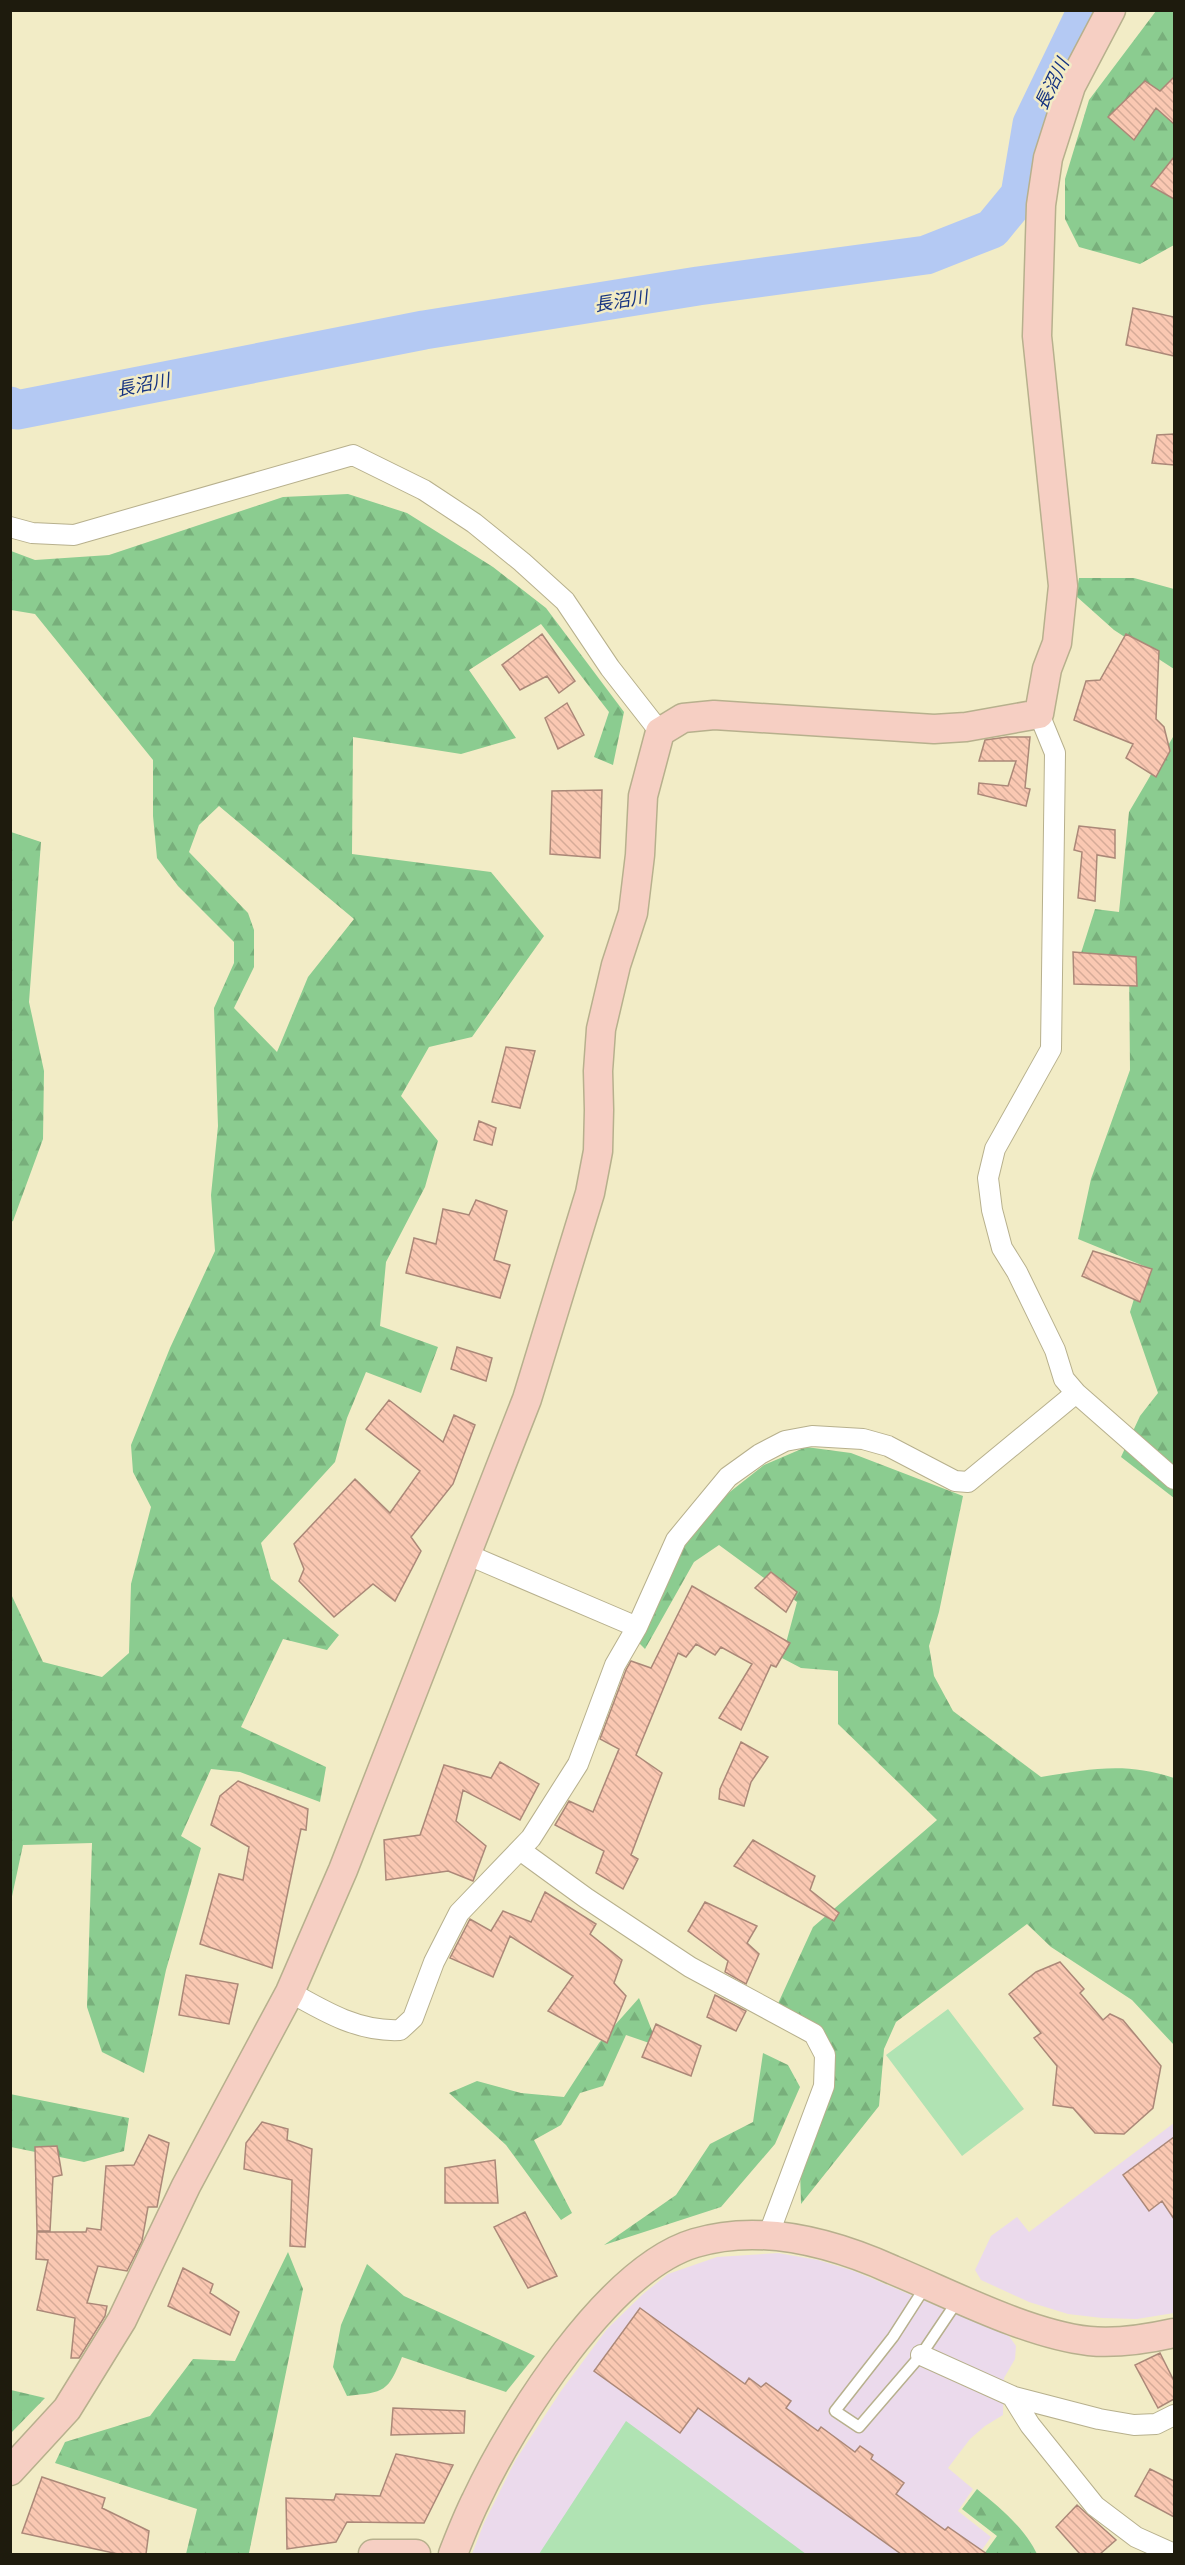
<svg xmlns="http://www.w3.org/2000/svg" width="1185" height="2565" viewBox="0 0 1185 2565" font-family="Lato,'Noto Sans JP',sans-serif">
	<style>
		.education { fill: #ebdaec }
		.forest { fill: url(#forest-firs); fill-rule: evenodd }
		.park { fill: #b0e3b3 }
		.lines { fill: none; stroke-linecap: round; stroke-linejoin: round }
		.river { stroke: #b4c9f3; stroke-width: 39 }
		.building { fill: url(#building-back-hatch); stroke: #ab8878; stroke-width: 1.5 }
		.lane-casing { stroke: #b7b08d; stroke-width: 13 }
		.street-casing { stroke: #b7b08d; stroke-width: 22 }
		.secondary-casing { stroke: #b7b08d; stroke-width: 31 }
		.lane { stroke: #fff; stroke-width: 10 }
		.street { stroke: #fff; stroke-width: 20 }
		.secondary { stroke: #f6cfc3; stroke-width: 28 }
		.labels { text-anchor: middle; stroke-width: 5; stroke-linejoin: round; paint-order: stroke }
		.water-label { font-size: 18px; font-style: italic; fill: #153381; stroke: #f2ecc6 }
	</style>
	<defs>
		<pattern id="forest-firs" width="22" height="20" patternUnits="userSpaceOnUse" patternTransform="scale(1.5)"><rect width="22" height="20" fill="#8bcc90"/><path d="M5 1l3.5 6h-7zM16 11l3.5 6h-7z" fill="#78af7b"/></pattern>
		<pattern id="building-back-hatch" width="6" height="6" patternUnits="userSpaceOnUse" patternTransform="scale(1.5)"><rect width="6" height="6" fill="#fac8b2"/><path d="M-1 5l2 2M0 0l6 6M5-1l2 2" fill="none" stroke="#d6ab98"/></pattern>
	</defs>
	<rect width="100%" height="100%" fill="#f2ecc6"/>
	<path class="education" d="M1174 2123V2313L1137 2319 1102 2318 1068 2314 1029 2302 981 2280 975 2270 991 2236 1017 2217 1029 2232Z
		M778 2253 818 2260 854 2271 1009 2336 1016 2346 1015 2359 1004 2378 1003 2415 985 2426 970 2439 948 2468 973 2489 958 2511 991 2537 979 2554H472L484 2523 515 2461 561 2391 607 2329 643 2294 668 2274 717 2257Z"/>
	<path class="forest" d="M1156 11H1174V245L1140 264 1079 247 1065 219V179L1089 100Z
		M348 494 407 513 493 567 546 608 624 712 613 765 594 757 609 712 541 624 469 670 516 738 461 754 353 737 352 854 491 872 544 936 472 1037 429 1047 401 1096 438 1141 425 1187 386 1262 380 1326 438 1347 421 1393 366 1372 347 1418 335 1462 261 1543 271 1579 339 1635 327 1650 283 1639 241 1727 326 1767 320 1802 240 1772 211 1769 181 1836 201 1848 166 1970 144 2073 102 2052 87 2007 92 1843 23 1845 11 1901V1594L43 1662 102 1677 129 1653 131 1584 151 1507 133 1472 131 1445 170 1348 215 1251 211 1195 218 1126 214 1008 234 963V942L178 886 157 858 153 816V760L35 614 11 610V551L35 560 109 555 283 497ZM219 806 354 919 308 977 277 1052 234 1008 254 967V930L248 913 189 852 199 825Z
		M1079 578H1134L1174 589V669L1114 630 1076 596Z
		M1174 678V1498L1121 1457 1140 1416 1158 1393 1130 1312 1144 1266 1078 1239 1091 1179 1130 1070 1129 963 1081 953 1095 909 1119 912 1129 812 1173 737Z
		M11 832 41 842 29 1002 44 1071 43 1139 13 1221 11 1222Z
		M806 1447 851 1453 963 1496 939 1612 929 1646 934 1676 953 1711 1041 1777C1091 1769 1125 1762 1174 1778V2045L1132 2000 1051 1947 1027 1924 896 2022 884 2049 879 2106 801 2204 800 2169 828 2104 831 2072 812 2045 770 2021 813 1927 937 1820 838 1724V1671L801 1668 782 1658 797 1602 719 1545 694 1562 645 1649 625 1629 665 1557 726 1495 764 1465Z
		M639 1998 658 2046 626 2035 603 2086 580 2093 561 2125 534 2140 572 2213 561 2220 506 2145 449 2093 477 2081 521 2093 564 2097 599 2043Z
		M763 2053 788 2065 800 2087 775 2144 721 2207 604 2245 676 2195 710 2144 753 2122Z
		M10 2094 129 2118 124 2151 84 2162 11 2147Z
		M288 2252 303 2289 249 2553 186 2554 197 2509 55 2463 65 2442 150 2416 193 2359 235 2361Z
		M367 2264 404 2296 535 2356 506 2392 402 2357C388 2392 385 2392 347 2396L333 2367 341 2325Z
		M11 2390 45 2398 11 2433 10 2390Z
		M977 2489C1000 2508 1024 2527 1037 2554H984L997 2536 962 2509Z"/>
	<path class="park" d="M948 2009 1024 2109 962 2156 886 2055Z
		M626 2421 806 2554H539Z"/>
	<g class="lines">
		<path class="river" d="M10 406 17 410 424 330 698 286 926 255 992 229 1020 195 1032 124 1087 10"/>
	</g>
	<path class="building" d="M1174 77V124L1156 108 1134 140 1108 117 1145 81 1160 91Z
		M1174 157V199L1151 186Z
		M1133 308 1174 317V356L1126 345Z
		M1174 434V465L1152 463 1157 435Z
		M542 634 575 681 559 693 547 676 520 690 502 665Z
		M1126 634 1159 651 1156 719 1164 727 1170 751 1156 777 1126 758 1133 744 1074 720 1086 681 1100 680Z
		M567 703 584 735 558 749 545 718Z
		M1007 737H1030L1025 788 1030 789 1026 806 978 794 979 783 1008 786 1016 761H979L985 740Z
		M602 790 600 858 550 854 552 791Z
		M1079 826 1115 830V858L1097 855 1095 901 1078 898 1082 852 1074 850Z
		M1073 952 1136 957 1137 986 1074 984Z
		M506 1047 535 1051 520 1108 492 1102Z
		M479 1121 496 1128 492 1145 474 1140Z
		M476 1200 507 1211 494 1260 510 1265 500 1298 406 1273 414 1238 436 1244 443 1209 469 1215Z
		M1093 1251 1152 1269 1140 1302 1082 1276Z
		M457 1347 492 1358 486 1381 451 1369Z
		M389 1400 443 1442 454 1415 475 1425 453 1484 411 1537 421 1551 395 1601 373 1584 334 1617 299 1581 304 1569 294 1544 355 1479 390 1513 420 1471 366 1429Z
		M771 1572 797 1592 786 1612 755 1588Z
		M692 1586 790 1643 776 1667 771 1665 741 1730 719 1718 752 1664 721 1647 715 1655 696 1644 686 1657 678 1653 636 1755 662 1773 631 1855 638 1859 623 1889 596 1873 604 1851 555 1825 569 1801 593 1812 619 1749 600 1739 626 1670 631 1661 651 1668Z
		M741 1742 768 1757 751 1782 744 1806 719 1799 720 1789Z
		M500 1762 539 1784 520 1820 463 1790 456 1821 486 1846 473 1881 448 1871 386 1880 384 1840 420 1835 444 1765 491 1778Z
		M238 1781 308 1809 306 1830 301 1829 272 1968 200 1944 219 1874 243 1880 249 1847 211 1825 220 1796Z
		M753 1840 815 1876 810 1890 839 1913 834 1921 734 1866Z
		M545 1892 596 1924 590 1934 622 1960 614 1983 626 1996 607 2043 548 2011 573 1976 510 1936 493 1977 450 1958 470 1919 491 1931 503 1911 531 1922Z
		M705 1902 757 1926 747 1943 759 1954 746 1984 725 1972 728 1961 688 1931Z
		M1060 1962 1084 1989 1080 1993 1103 2020 1110 2014 1123 2020 1161 2066 1153 2108 1124 2134 1095 2133 1073 2108 1053 2105 1057 2066 1034 2038 1041 2033 1009 1994 1036 1972Z
		M186 1975 238 1984 229 2024 179 2015Z
		M715 1995 746 2011 736 2031 707 2017Z
		M656 2024 701 2046 691 2076 642 2057Z
		M262 2122 288 2129 287 2140 312 2149 305 2247 290 2246 292 2180 244 2169 246 2143Z
		M149 2135 169 2143 157 2207H148L142 2241 127 2271 98 2266 87 2303 107 2306 105 2316 79 2358H71L75 2318 37 2310 48 2260 36 2259 37 2232H86L87 2228 101 2230 106 2166 134 2165Z
		M1174 2137V2219L1162 2201 1149 2211 1123 2175Z
		M57 2146 62 2175 53 2177 50 2231H37L35 2147Z
		M495 2160 498 2203H445V2168Z
		M525 2212 557 2276 528 2288 494 2227Z
		M183 2268 213 2284 210 2293 239 2312 230 2335 168 2306Z
		M640 2308 745 2384 749 2378 761 2387 766 2383 791 2401 786 2408 818 2431 821 2427 855 2452 860 2446 873 2455 871 2459 904 2483 896 2494 945 2530 948 2527 987 2554H901L698 2408 680 2433 594 2371Z
		M1160 2353 1174 2381V2399L1158 2408 1135 2365Z
		M393 2408 465 2411 464 2433 391 2435Z
		M396 2454 453 2465 424 2523 347 2522 336 2542 287 2549 286 2498 334 2500 336 2494 380 2496Z
		M1150 2469 1174 2481V2517L1135 2496Z
		M42 2477 105 2498 102 2508 149 2531 146 2554H118L22 2533Z
		M1077 2505 1116 2540 1100 2554H1080L1056 2527Z"/>
	<g class="lines">
		<g class="lane-casing">
			<path id="lane" d="M927 2284 893 2337 835 2411 859 2427 921 2355 958 2300"/>
		</g>
		<g class="street-casing">
			<path id="street" d="M10 527 32 533 74 535 353 455 424 490 474 523 522 562 565 601 610 668 660 732
				M1076 1393 1174 1479
				M466 1554 637 1627
				M520 1850 586 1898 690 1967 814 2034 825 2055 824 2086 768 2236
				M290 1992C325 2012 359 2032 400 2030L413 2018 434 1962 459 1913 531 1838 578 1764 615 1665 637 1627 676 1540 728 1477 760 1454 785 1441 812 1436 863 1439 888 1446 955 1481 968 1482 1076 1393 1064 1379 1055 1350 1017 1272 1002 1248 992 1210 988 1178 995 1149 1051 1049 1055 753 1039 714
				M921 2355 1014 2397 1099 2419 1134 2425 1156 2424 1174 2415
				M1012 2396 1030 2425 1095 2506 1136 2537 1174 2554"/>
		</g>
		<g class="secondary-casing">
			<path id="secondary" d="M10 2471 67 2409 122 2320 186 2186 290 1992 343 1870 527 1399 590 1193 598 1151 599 1110 598 1071 601 1029 616 965 633 913 640 855 643 796 660 732 683 718 714 715 934 729 966 727 1039 714 1047 669 1057 643 1063 586 1037 336 1041 205 1048 158 1071 86 1111 10
				M373 2554H416
				M453 2554C460 2536 467 2518 476 2500 513 2421 608 2269 695 2243 761 2223 833 2243 893 2270 951 2294 1027 2334 1089 2341 1118 2344 1147 2339 1174 2333"/>
		</g>
		<use href="#lane" class="lane"/>
		<use href="#street" class="street"/>
		<use href="#secondary" class="secondary"/>
	</g>
	<g class="labels">
		<g class="water-label">
			<text transform="translate(1052 84) rotate(-64)" y="6">長沼川</text>
			<text transform="translate(621 301) rotate(-9)" y="6">長沼川</text>
			<text transform="translate(143 385) rotate(-11)" y="6">長沼川</text>
		</g>
	</g>
	<rect width="1185" height="2565" fill="none" stroke="#1e1b0d" stroke-width="24"/>
</svg>
